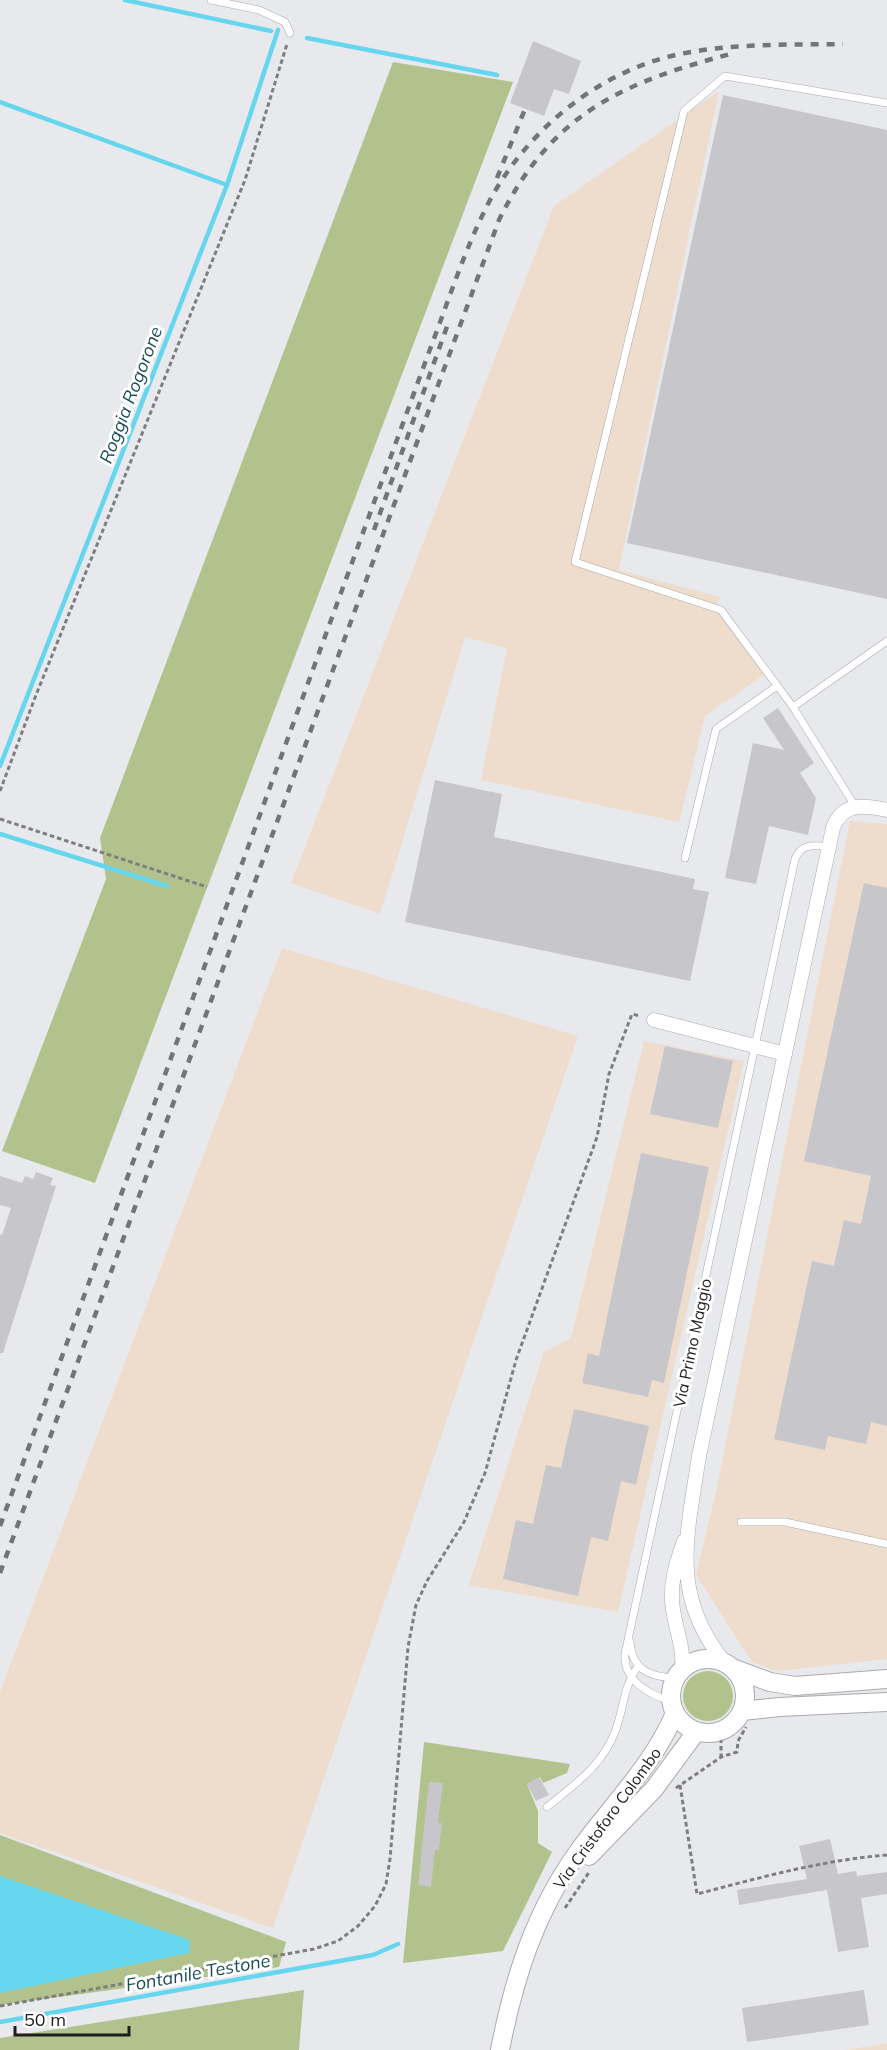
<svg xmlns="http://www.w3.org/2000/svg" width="887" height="2050" viewBox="0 0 887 2050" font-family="Mulish,sans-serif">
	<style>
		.industrial { fill: #eedccc }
		.green { fill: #b1c28c }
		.water { fill: #66d6ee }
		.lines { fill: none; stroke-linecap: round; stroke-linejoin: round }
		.stream { stroke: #66d6ee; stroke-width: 4.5 }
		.building { fill: #c7c7cb }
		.service-casing { stroke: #a9aaad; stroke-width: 8 }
		.minor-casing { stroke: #a9aaad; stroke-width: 15 }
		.tertiary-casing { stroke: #a9aaad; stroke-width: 20 }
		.path { stroke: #7e7e80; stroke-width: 3; stroke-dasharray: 4.5 3; stroke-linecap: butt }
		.service { stroke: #fff; stroke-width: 7 }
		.minor { stroke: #fff; stroke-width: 14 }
		.tertiary { stroke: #fff; stroke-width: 18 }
		.rail { stroke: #737476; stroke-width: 4.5; stroke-dasharray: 8 8; stroke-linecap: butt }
		.labels { text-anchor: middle; stroke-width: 6; stroke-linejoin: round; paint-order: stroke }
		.street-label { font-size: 16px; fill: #1e1e1f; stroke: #fff }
		.water-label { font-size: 18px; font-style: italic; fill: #1a4c56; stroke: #fff }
	</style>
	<rect width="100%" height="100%" fill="#e8e9ed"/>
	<path class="industrial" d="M719 91 619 570 720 597 716 609 764 675 705 716 679 822 481 780 507 648 465 637 380 914 291 883 554 206Z
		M850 821 887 824V1659L777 1671 752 1662 696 1575 716 1492Z
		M282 948 578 1036 273 1928 0 1833V1692Z
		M644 1041 744 1061 618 1612 469 1585 544 1352 571 1338Z
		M887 2043V2050H846Z"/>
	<path class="green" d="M393 62 513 82 95 1183 2 1151 106 879 100 838Z
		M683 1696a25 25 0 1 1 50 0a25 25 0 1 1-50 0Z
		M424 1742 570 1764 567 1773 543 1783 540 1777 527 1784 538 1811V1843L552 1852 503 1951 403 1963Z
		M0 1835 286 1942 279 1967 0 2005Z
		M304 1990 299 2050H0V2038Z"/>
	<path class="water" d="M0 1876 190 1940 189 1953 0 1993Z"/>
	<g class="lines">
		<path class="stream" d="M125 0 271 31
			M307 38 497 75
			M0 102 227 185
			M0 766 227 185 278 30
			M0 834 167 886
			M0 2022 373 1955 398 1944"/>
	</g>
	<path class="building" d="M533 41 581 61 569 94 554 89 544 116 510 103Z
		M723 95 887 130V599L627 543Z
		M778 708 814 763 800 773 816 798 808 835 769 826 756 884 725 878 753 743 784 750 763 718Z
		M435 780 502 794 494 837 695 879 693 889 709 892 690 981 405 922Z
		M864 883 887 888V1426L871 1422 866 1444 828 1436 825 1450 774 1439 812 1261 834 1266 844 1220 861 1224 871 1176 804 1161Z
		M665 1046 733 1061 718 1128 650 1114Z
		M641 1153 709 1167 664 1383 652 1380 648 1397 582 1383 588 1353 599 1356Z
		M36 1172 53 1178 50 1185 56 1186 3 1353H0V1234L2 1235 11 1208 0 1205V1176L22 1183 25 1176 33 1179Z
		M574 1409 649 1426 636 1485 621 1481 608 1541 591 1537 578 1596 503 1579 516 1520 533 1524 546 1465 561 1468Z
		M539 1777 549 1795 536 1801 527 1784Z
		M429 1782 443 1783 438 1823H442L439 1850H435L431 1887 418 1885Z
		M830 1839 838 1874 856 1871 857 1876 887 1872V1894L861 1898 869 1947 838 1952 827 1890 739 1905 737 1890 807 1879 799 1846Z
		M864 1990 869 2025 747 2042 742 2008Z"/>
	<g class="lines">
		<g class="service-casing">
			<path id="service" d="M211 0 259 10 285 22 290 33
				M793 707 887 641
				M855 806 793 707 721 610 575 562 684 111 725 76 887 103
				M685 858 716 729 777 686
				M741 1522H785L887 1544
				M630 1642C632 1670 650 1677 675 1678
				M671 1701C649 1695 623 1680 625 1654L795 859C801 843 814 845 829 847
				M547 1807C574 1785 602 1766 615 1732 624 1708 623 1687 638 1666"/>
		</g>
		<g class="minor-casing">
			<path id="minor" d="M654 1020 785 1054
				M726 1664C669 1596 687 1537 699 1456L833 828C842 802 865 805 887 810
				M682 1669C684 1647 676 1631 673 1609 669 1585 676 1564 684 1541"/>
		</g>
		<g class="tertiary-casing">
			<path id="tertiary" d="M671 1696a37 37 0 1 1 74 0a37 37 0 1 1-74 0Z
				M732 1668 770 1682 795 1686 887 1679
				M742 1711 779 1707 887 1702
				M589 1856 654 1789 696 1732
				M500 2050C514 1978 535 1912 578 1852 610 1807 654 1764 675 1713"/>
		</g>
		<path class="path" d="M0 791 36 695 245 180 287 44
			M0 819 207 887
			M721 1731V1757
			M680 1785 697 1894C759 1878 822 1860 887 1855
			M676 1788 721 1757 737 1752 738 1741 746 1727
			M565 1908 590 1871
			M0 2006 314 1949 338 1941 358 1926 375 1906 386 1884 390 1859 408 1647 416 1605 427 1581 464 1522 485 1473 516 1360 597 1137 609 1074 632 1014 640 1016"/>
		<use href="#service" class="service"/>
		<use href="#minor" class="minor"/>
		<use href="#tertiary" class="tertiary"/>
		<path class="rail" d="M497 178 525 109
			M374 530 449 321
			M0 1526 429 352C447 305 462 257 484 212 520 136 596 71 680 54 734 43 788 45 843 44
			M0 1573 499 220C552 112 624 82 734 53"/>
	</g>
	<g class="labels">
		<g class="street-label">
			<text transform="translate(692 1343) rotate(-78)" y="6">Via Primo Maggio</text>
			<text transform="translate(607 1818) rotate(-54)" y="6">Via Cristoforo Colombo</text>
		</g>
		<g class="water-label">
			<text transform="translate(131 395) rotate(-69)" y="6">Roggia Rogorone</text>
			<text transform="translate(198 1973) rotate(-10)" y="6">Fontanile Testone</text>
		</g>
	</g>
	<path d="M15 2026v9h114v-9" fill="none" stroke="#1e1e1f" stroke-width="3"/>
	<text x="24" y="2026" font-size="18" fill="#1e1e1f" stroke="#ffffff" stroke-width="4.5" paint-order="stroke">50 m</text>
</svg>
